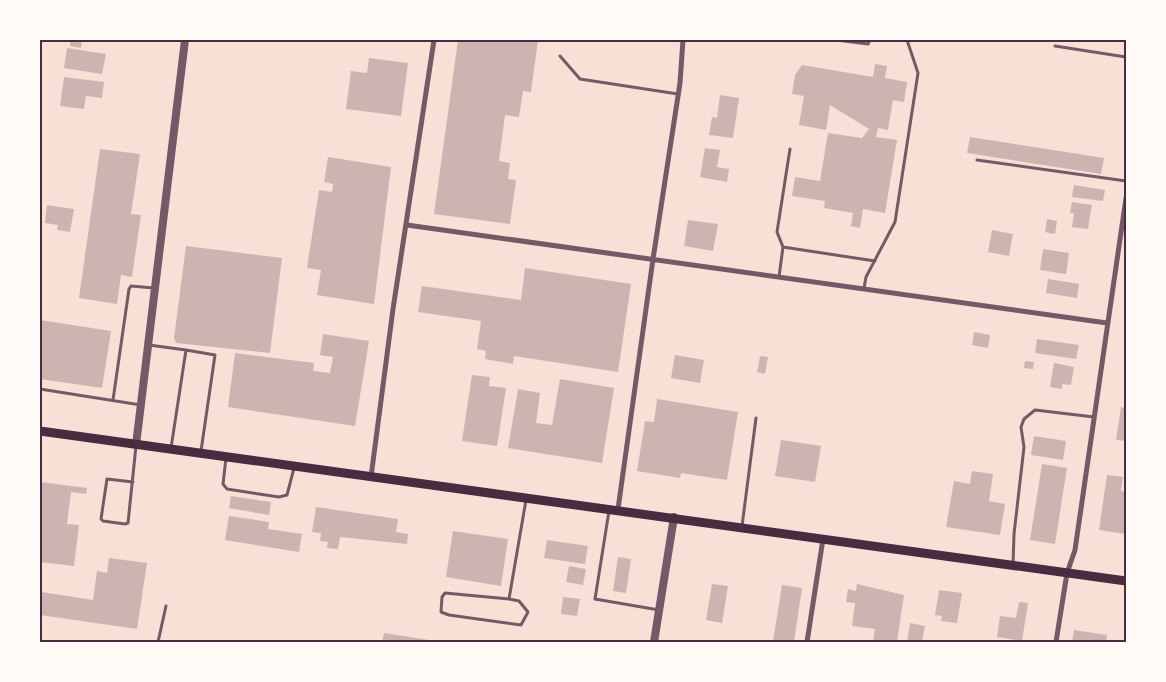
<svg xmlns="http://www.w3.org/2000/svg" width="1166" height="682" viewBox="0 0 1166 682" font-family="Barlow,sans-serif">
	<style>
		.building { fill: #ccb4b1 }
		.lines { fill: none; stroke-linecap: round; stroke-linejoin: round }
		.service { stroke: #755966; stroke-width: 3 }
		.minor { stroke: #755966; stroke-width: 5 }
		.tertiary { stroke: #755966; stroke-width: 8 }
		.secondary { stroke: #4a2c40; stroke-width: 9 }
		.neatline { fill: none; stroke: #4a2c40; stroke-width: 2 }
	</style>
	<rect width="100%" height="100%" fill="#f7e1d7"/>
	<path class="building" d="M70 40H82L81 48 70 46Z
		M458 40H538L531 92 523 91 519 117 505 115 499 161 510 163 508 179 516 180 510 224 434 214Z
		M67 48 106 54 102 74 64 68Z
		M369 58 408 63 401 116 346 109 351 71 367 73Z
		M875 64 887 66 885 78 907 82 904 102 893 100 888 130 878 128 876 137 897 140 885 213 863 209 860 228 851 226 853 213 824 208 825 201 792 196 795 177 820 181 828 133 862 138 869 129 830 105 826 130 799 125 804 96 792 94 795 75 802 65 873 77Z
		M64 77 104 82 102 98 86 96 84 109 60 106Z
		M720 95 739 98 733 138 709 135 712 117 717 118Z
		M970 137 1104 158 1101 174 967 153Z
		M705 148 720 150 717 167 729 169 727 182 700 177Z
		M100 149 140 154 131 214 141 215 132 277 121 275 117 304 79 298Z
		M328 157 391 167 374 304 317 295 321 270 307 268 319 190 332 192 333 184 324 182Z
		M1074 185 1105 190 1103 201 1072 197Z
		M1072 202 1092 205 1088 229 1072 227 1074 213H1070Z
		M47 205 74 209 70 232 57 230 58 225 45 223Z
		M1047 219 1057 221 1055 234 1045 232Z
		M688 220 718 224 713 251 684 246Z
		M992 230 1013 234 1009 256 988 252Z
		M186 246 282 258 270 353 176 343 174 338Z
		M1043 249 1069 253 1066 274 1040 270Z
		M525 268 631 284 618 372 514 356 513 364 485 359 486 351 477 349 481 321 418 312 422 286 521 300Z
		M1048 279 1079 284 1077 298 1046 293Z
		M40 320 111 331 102 388 40 379Z
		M974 332 990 335 988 348 972 345Z
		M323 334 369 341 355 426 228 407 235 353 314 363 313 371 330 373 333 357 320 355Z
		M1037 339 1079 345 1076 359 1035 353Z
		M675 355 704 360 700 383 671 378Z
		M760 356 768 357 765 374 757 372Z
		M1025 361 1034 362 1033 369 1024 368Z
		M1054 363 1074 367 1071 385 1062 384V389L1050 387Z
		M472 375 490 377 489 386 506 388 497 446 462 441Z
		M560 379 614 388 602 463 508 448 518 389 540 393 536 423 552 425Z
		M657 399 738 412 727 480 681 473 680 478 637 471 645 421 654 422Z
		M1121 407 1126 408V441L1116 440Z
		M1034 436 1066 441 1063 460 1031 455Z
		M781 440 821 446 815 482 775 476Z
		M1042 464 1067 468 1055 544 1030 540Z
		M972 471 993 474 989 501 1005 504 1000 535 946 527 954 481 970 484Z
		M1107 475 1123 477 1121 491 1126 492V534L1099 530Z
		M40 482 87 488 86 494 71 492 67 524 79 525 74 566 40 562Z
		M231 496 271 502 269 515 229 508Z
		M316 507 398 519 396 532 408 534 407 544 340 537 338 549 327 548 328 542 320 541 321 533 312 532Z
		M229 516 269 522 268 529 302 534 299 552 225 540Z
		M453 531 508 539 501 586 446 577Z
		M547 540 588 546 585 564 544 558Z
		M618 557 631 559 626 593 613 591Z
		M109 558 147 563 137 629 40 615 41 592 93 600 97 571 107 573Z
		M569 566 586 569 583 585 566 582Z
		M712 584 728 586 722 623 706 620Z
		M857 584 904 595 897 642H873L875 629 852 626 855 603 846 602 848 589 856 591Z
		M782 585 802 588 794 642H773Z
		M939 590 962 593 957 623 941 621 942 616 935 615Z
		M563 597 580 599 577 616 561 614Z
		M1019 602 1028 603 1022 641 997 637 1000 616 1016 618Z
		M910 623 925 626 922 642H907Z
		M1074 630 1107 635 1106 642H1072Z
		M384 633 435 641V642H382Z"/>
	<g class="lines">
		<path class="service" d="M836 40 868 44 870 40
			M1055 46 1126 57
			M560 56 580 79 678 94
			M977 160 1126 181
			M783 247 875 261
			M779 277 783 247 777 232 790 149
			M864 288 866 277 895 222 918 73 907 40
			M149 345 186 350
			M40 389 141 405
			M113 400 129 289 131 286 154 288
			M171 448 186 350 215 355 201 451
			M226 458 223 484 227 489 279 497 287 495 294 468
			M133 482 107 479 101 519 103 521 125 524 128 523 136 446
			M609 511 595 599 659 610
			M742 526 756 418
			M1013 565 1014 534 1024 447 1021 427 1024 419 1035 410 1094 417
			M509 599 519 601 528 612 521 625 449 615 441 612 442 597 445 593 509 599 526 500
			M158 642 166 606"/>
		<path class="minor" d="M407 225 1107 323
			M371 477 393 309 434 40
			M618 509 653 259 680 83 683 40
			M807 642 823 539
			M1056 642 1067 573 1075 550 1126 198"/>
		<path class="tertiary" d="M136 445 185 40
			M654 642 674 517"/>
		<path class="secondary" d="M40 431 1126 581"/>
	</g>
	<rect width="1166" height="682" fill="none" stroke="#fffaf5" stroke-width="82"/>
	<rect x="41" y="41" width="1084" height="600" class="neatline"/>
</svg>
